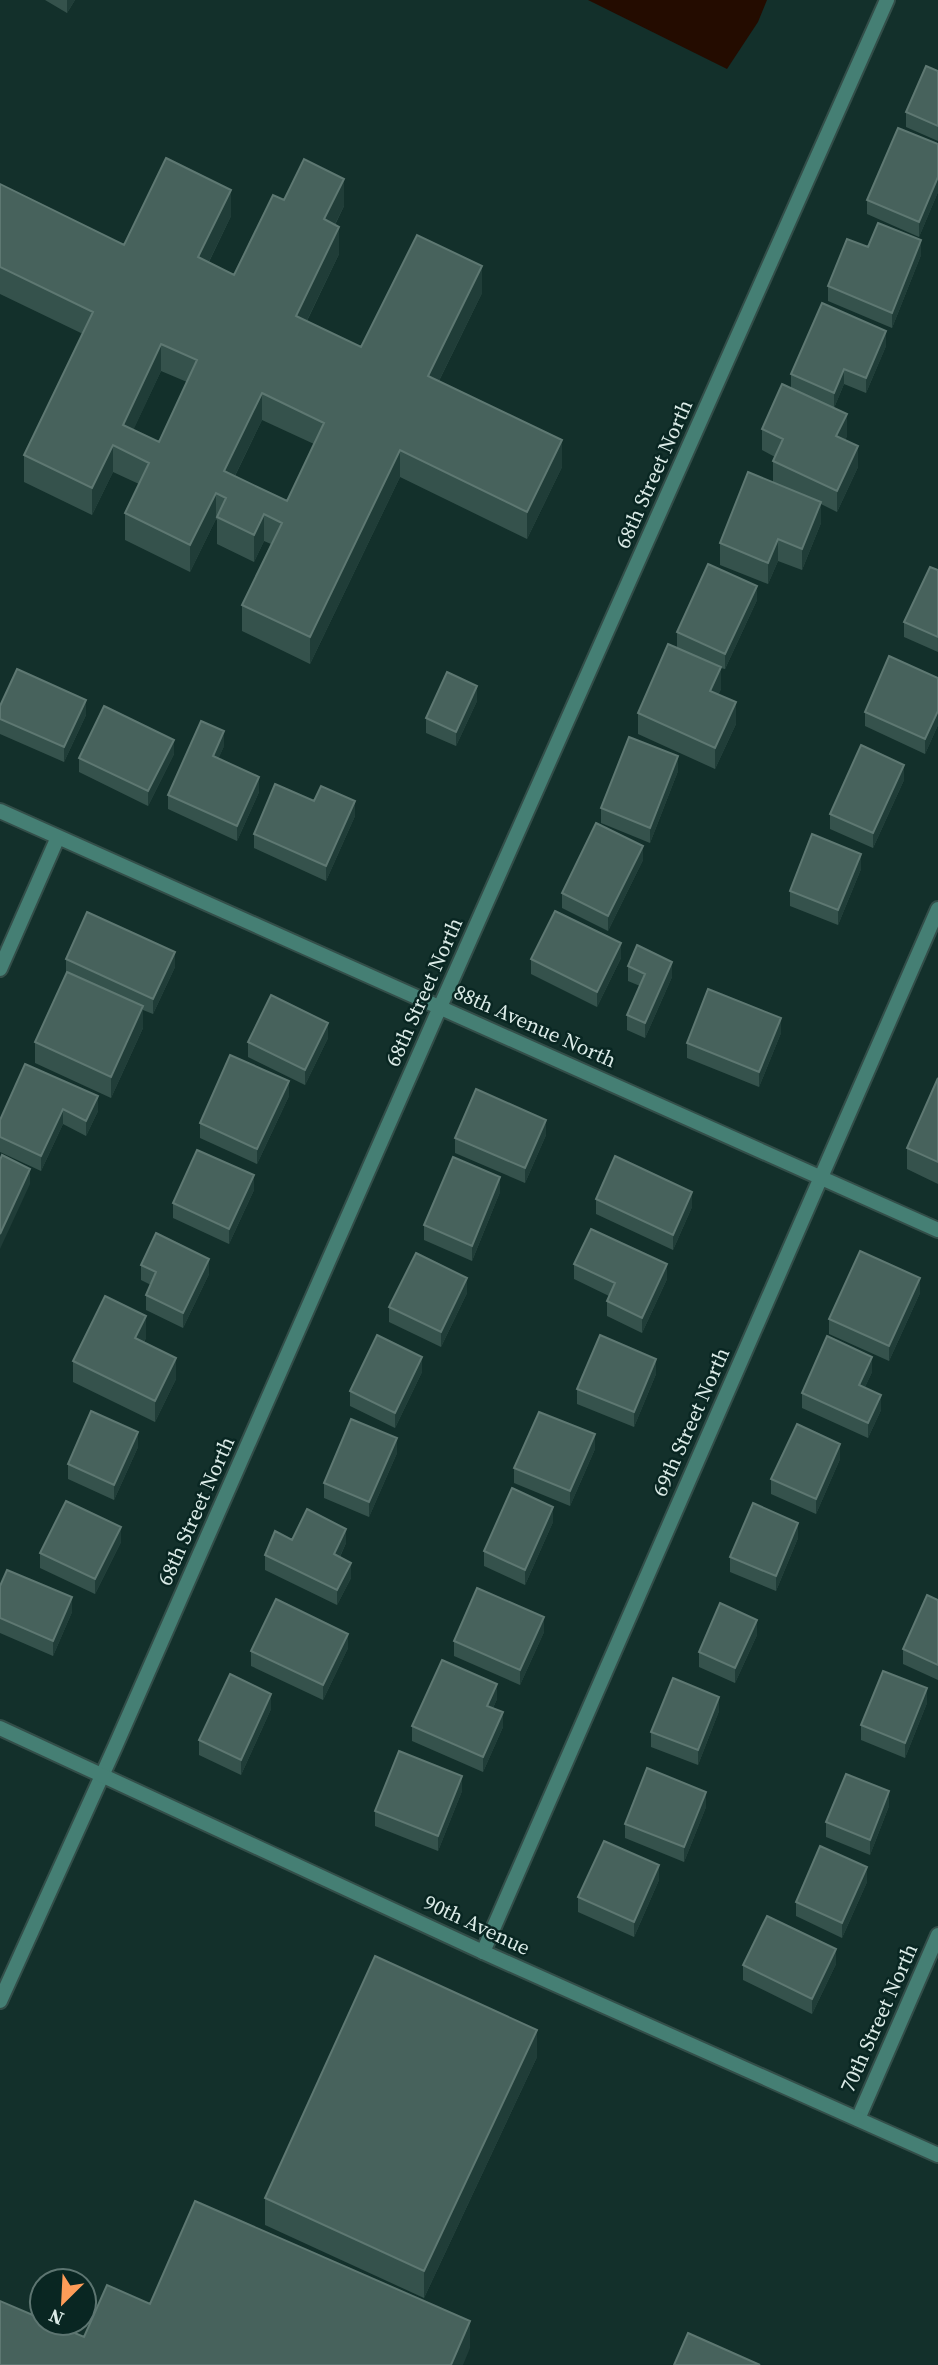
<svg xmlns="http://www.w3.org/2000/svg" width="938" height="2365" viewBox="0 0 938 2365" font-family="'Source Serif 4',serif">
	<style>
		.water { fill: #240c00 }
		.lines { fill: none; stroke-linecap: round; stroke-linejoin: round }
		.minor-casing { stroke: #334e49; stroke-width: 18 }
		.tertiary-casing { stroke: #334e49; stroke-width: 18 }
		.minor { stroke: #457f74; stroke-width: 14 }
		.tertiary { stroke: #457f74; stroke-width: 14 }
		.wall { fill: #35524c; fill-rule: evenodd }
		.shaded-wall { fill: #203d38 }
		.building { fill: #47625c; stroke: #5e7872; stroke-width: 2; fill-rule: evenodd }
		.labels { text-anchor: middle; stroke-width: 5; stroke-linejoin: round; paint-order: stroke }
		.street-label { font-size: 21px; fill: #dbebe7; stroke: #092622 }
	</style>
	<rect width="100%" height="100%" fill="#13302b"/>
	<path class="water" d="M588 0H767L758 22 727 69Z"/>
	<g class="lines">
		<g class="minor-casing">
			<path id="minor" d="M0 811 938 1230
				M0 969 58 837
				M483 1952 938 909
				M0 2001 115 1747 440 1007 887 0
				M858 2119 938 1935"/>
		</g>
		<g class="tertiary-casing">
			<path id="tertiary" d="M0 1728 483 1952 938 2155"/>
		</g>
		<use href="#minor" class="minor"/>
		<use href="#tertiary" class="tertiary"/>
	</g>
	<path class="wall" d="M45 0H75L67 13Z
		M938 71V141L906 127V112Z
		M938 144V192L919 237 867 214V200Z
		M0 184 124 245 231 216 209 262 234 275 284 200 344 206 335 225 339 254 307 321 361 347 482 293 439 381 562 467 527 539 400 477 310 664 242 631V605L271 544 264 541 254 562 217 544V520L216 519 190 572 125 540V513L139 484 113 472 92 515 24 482V455L83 334 0 294ZM161 371 187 382 159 442 133 430ZM262 420 314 444 287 501 235 476Z
		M921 255 892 328 828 301V286Z
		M886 346 866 393 844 384 834 408 814 399 847 436 845 440 858 467 837 512 821 504V523L802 570 778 561 768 584 720 565V543L773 482V461L775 457 762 450V429L791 388V374Z
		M938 570V652L904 637V622Z
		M757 600 725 669 721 668V689L718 695 736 724 715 769 638 734V713L677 647V632Z
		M938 678V725L925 754 865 726V712Z
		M477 701 456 746 426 733V718Z
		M0 706 86 715 64 762 0 734Z
		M224 746 218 759 259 792 237 841 168 809V795Z
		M174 754 148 806 79 772V758Z
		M678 771 650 843 601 823V808Z
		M904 780 873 848 830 829V814Z
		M314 801 355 816 326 881 254 848V834Z
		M643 860 608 931 562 908V893Z
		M861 869 838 925 790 906V891Z
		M621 958 597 1007 531 974V959Z
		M66 959 175 967 153 1014 143 1010V1028L111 1098 35 1063V1042L66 974Z
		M628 966 672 977 645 1038 627 1030V1015L640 986 628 981Z
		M781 1033 759 1087 687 1058V1043Z
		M328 1038 305 1085 248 1057V1042Z
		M25 1064 98 1111 86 1136 63 1124 41 1171 0 1152V1120Z
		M938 1078V1184L907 1169V1148Z
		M289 1096 257 1164 200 1138V1123Z
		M546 1135 525 1183 455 1153V1138Z
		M254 1190 229 1244 173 1218V1203Z
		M500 1192 472 1261 424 1240V1225Z
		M596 1199 692 1207 673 1250 596 1214Z
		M574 1264 667 1279 642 1333 607 1316V1301L609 1296 574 1279Z
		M141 1265 209 1274 183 1328 146 1310V1295L151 1285 141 1280Z
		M467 1293 441 1347 389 1322V1307Z
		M920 1293 889 1361 829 1334V1319Z
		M146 1338 144 1342 176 1379 155 1422 73 1382V1361Z
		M422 1372 395 1428 350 1406V1391Z
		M872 1372 865 1387 881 1410 868 1438 802 1408V1393Z
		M656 1374 634 1427 577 1404V1389Z
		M138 1447 114 1500 68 1479V1464Z
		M595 1449 570 1506 514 1483V1468Z
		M397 1453 369 1517 324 1498V1483Z
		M840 1459 816 1514 771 1494V1479Z
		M553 1522 525 1585 484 1566V1551Z
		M798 1538 776 1591 730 1572V1557Z
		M292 1540 346 1543 340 1557 351 1578 337 1605 265 1570V1555Z
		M121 1542 95 1594 40 1568V1553Z
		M0 1586 72 1612 53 1656 0 1633Z
		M938 1600V1680L903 1664V1649Z
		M544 1632 520 1685 454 1656V1641Z
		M757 1635 735 1683 699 1667V1652Z
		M348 1648 323 1700 251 1666V1651Z
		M497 1699 493 1708 503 1727 483 1772 412 1741V1726Z
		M927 1703 905 1758 861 1740V1725Z
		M271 1709 241 1775 199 1755V1740Z
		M719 1711 698 1765 651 1747V1732Z
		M462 1791 438 1851 375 1826V1811Z
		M889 1806 870 1855 826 1837V1822Z
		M706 1807 684 1862 625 1838V1824Z
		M659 1880 634 1937 578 1912V1897Z
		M867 1882 842 1938 796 1916V1902Z
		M836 1964 812 2014 743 1980V1965Z
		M537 2057 424 2298 265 2225V2198Z"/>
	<path class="shaded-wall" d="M67 0H75L67 13Z
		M938 177V192L919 237V222Z
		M344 179V206L324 246V219Z
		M231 190V216L198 284V257Z
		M339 227V254L296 343V316Z
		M921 240V255L892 328V313Z
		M482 266V293L428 403V376Z
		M886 331V346L866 393V378Z
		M161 344V371L124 450 123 425Z
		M844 369V384L834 408V393Z
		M262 393V420L224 498V471Z
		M847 414V436L836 458V436Z
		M562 440V467L527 539V512Z
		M113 445V472L92 515V488Z
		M858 446V467L837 512V491Z
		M400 450V477L310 664V637Z
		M216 493V519L190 572V545Z
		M821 502V523L802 570V549Z
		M264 514V541L254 562V535Z
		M778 539V561L768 584V563Z
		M757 586V600L725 669V654Z
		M721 667V689L710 712V691Z
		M477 686V701L456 746V732Z
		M86 700V715L64 762V747Z
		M736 702V724L715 769V748Z
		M938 711V725L925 754V739Z
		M224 731V746L213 771V756Z
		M174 740V754L148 806V791Z
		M678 756V771L650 843V828Z
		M904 765V780L873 848V833Z
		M259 777V792L237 841V826Z
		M355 801V816L326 881V866Z
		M643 846V860L608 931V916Z
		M861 854V869L838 925V910Z
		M621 943V958L597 1007V992Z
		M175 952V967L153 1014V999Z
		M672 962V977L645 1038V1023Z
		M143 1006V1028L111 1098V1077Z
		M781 1018V1033L759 1087V1072Z
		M328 1023V1038L305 1085V1070Z
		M289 1081V1096L257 1164V1149Z
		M98 1096V1111L86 1136V1121Z
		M63 1109V1124L41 1171V1156Z
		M546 1120V1135L525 1183V1168Z
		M30 1169V1184L0 1249V1234Z
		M254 1175V1190L229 1244V1229Z
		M500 1177V1192L472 1261V1246Z
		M692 1192V1207L673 1250V1235Z
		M209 1259V1274L183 1328V1313Z
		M667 1264V1279L642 1333V1318Z
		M467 1278V1293L441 1347V1332Z
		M920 1278V1293L889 1361V1346Z
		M146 1316V1338L135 1359V1338Z
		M422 1357V1372L395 1428V1413Z
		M872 1357V1372L859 1400V1385Z
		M176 1358V1379L155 1422V1401Z
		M656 1359V1374L634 1427V1412Z
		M881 1395V1410L868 1438V1423Z
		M138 1432V1447L114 1500V1485Z
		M595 1434V1449L570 1506V1491Z
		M397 1438V1453L369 1517V1502Z
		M840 1444V1459L816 1514V1499Z
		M553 1507V1522L525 1585V1570Z
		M798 1523V1538L776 1591V1576Z
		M121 1527V1542L95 1594V1579Z
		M346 1529V1543L334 1569V1554Z
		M351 1563V1578L337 1605V1590Z
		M72 1597V1612L53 1656V1641Z
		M544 1617V1632L520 1685V1670Z
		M757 1620V1635L735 1683V1668Z
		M348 1634V1648L323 1700V1685Z
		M497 1684V1699L487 1721V1706Z
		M927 1688V1703L905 1758V1743Z
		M271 1694V1709L241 1775V1760Z
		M719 1697V1711L698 1765V1750Z
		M503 1712V1727L483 1772V1757Z
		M462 1776V1791L438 1851V1836Z
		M889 1791V1806L870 1855V1840Z
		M706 1792V1807L684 1862V1847Z
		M659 1865V1880L634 1937V1922Z
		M867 1867V1882L842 1938V1923Z
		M836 1949V1964L812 2014V1999Z
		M537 2030V2057L424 2298V2271Z
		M470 2321V2348L463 2365H451Z"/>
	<path class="building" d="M926 66 938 71V126L906 112Z
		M898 128 938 144V177L919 222 867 200Z
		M166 158 231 190 198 257 234 275 273 195 284 200 304 159 344 179 324 219 339 227 296 316 361 347 417 235 482 266 428 376 562 440 527 512 400 450 310 637 242 605 282 523 264 514 254 535 217 517 226 498 216 493 190 545 125 513 149 463 113 445 92 488 24 455 93 312 0 267V184L124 245ZM161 344 197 360 159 442 123 425ZM262 393 324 423 287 501 224 471Z
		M878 223 921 240 892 313 828 286 847 239 868 247Z
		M822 303 886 331 866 378 844 369 834 393 791 374Z
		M782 384 847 414 836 436 858 446 837 491 773 461 783 439 762 429Z
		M748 472 821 502 802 549 778 539 768 563 720 543Z
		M708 564 757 586 725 654 677 632Z
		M930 567 938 570V637L904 622Z
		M668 644 721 667 710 691 736 702 715 748 638 713Z
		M889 656 938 678V711L925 739 865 712Z
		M17 669 86 700 64 747 0 719V706Z
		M447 672 477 686 456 732 426 718Z
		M104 706 174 740 148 791 79 758Z
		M201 721 224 731 213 756 259 777 237 826 168 795Z
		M629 737 678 756 650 828 601 808Z
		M861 745 904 765 873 833 830 814Z
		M275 784 314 801 321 786 355 801 326 866 254 834Z
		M596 823 643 846 608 916 562 893Z
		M812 834 861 854 838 910 790 891Z
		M555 911 621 943 597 992 531 959Z
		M87 912 175 952 153 999 66 959Z
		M637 945 672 962 645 1023 627 1015 645 974 628 966Z
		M67 972 143 1006 111 1077 35 1042Z
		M708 989 781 1018 759 1072 687 1043Z
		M271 995 328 1023 305 1070 248 1042Z
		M230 1055 289 1081 257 1149 200 1123Z
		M25 1064 98 1096 86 1121 63 1109 41 1156 0 1137V1120Z
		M938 1078V1162L907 1148Z
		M476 1089 546 1120 525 1168 455 1138Z
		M197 1150 254 1175 229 1229 173 1203Z
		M2 1155 30 1169 0 1234V1160Z
		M615 1156 692 1192 673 1235 596 1199Z
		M453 1157 500 1177 472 1246 424 1225Z
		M591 1229 667 1264 642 1318 607 1301 615 1283 574 1264Z
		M156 1233 209 1259 183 1313 146 1295 156 1272 141 1265Z
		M860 1251 920 1278 889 1346 829 1319Z
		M416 1253 467 1278 441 1332 389 1307Z
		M105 1296 146 1316 135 1338 176 1358 155 1401 73 1361Z
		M377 1335 422 1357 395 1413 350 1391Z
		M600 1335 656 1359 634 1412 577 1389Z
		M827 1336 872 1357 859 1385 881 1395 868 1423 802 1393Z
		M91 1411 138 1432 114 1485 68 1464Z
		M539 1412 595 1434 570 1491 514 1468Z
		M351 1419 397 1438 369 1502 324 1483Z
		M797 1424 840 1444 816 1499 771 1479Z
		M512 1488 553 1507 525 1570 484 1551Z
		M66 1501 121 1527 95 1579 40 1553Z
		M753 1503 798 1523 776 1576 730 1557Z
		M307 1509 346 1529 334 1554 351 1563 337 1590 265 1555 275 1531 292 1540Z
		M7 1570 72 1597 53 1641 0 1618V1586Z
		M477 1588 544 1617 520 1670 454 1641Z
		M927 1595 938 1600V1665L903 1649Z
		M276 1599 348 1634 323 1685 251 1651Z
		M720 1603 757 1620 735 1668 699 1652Z
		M442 1660 497 1684 487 1706 503 1712 483 1757 412 1726Z
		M883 1671 927 1688 905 1743 861 1725Z
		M230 1674 271 1694 241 1760 199 1740Z
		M673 1678 719 1697 698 1750 651 1732Z
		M399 1751 462 1776 438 1836 375 1811Z
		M647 1768 706 1792 684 1847 625 1824Z
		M846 1774 889 1791 870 1840 826 1822Z
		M604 1841 659 1865 634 1922 578 1897Z
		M820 1846 867 1867 842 1923 796 1902Z
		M767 1916 836 1949 812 1999 743 1965Z
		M375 1956 537 2030 424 2271 265 2198Z
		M195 2201 470 2321 451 2365H0V2301L42 2319V2323H51L84 2337 107 2285 150 2304Z
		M688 2333 760 2365H674Z"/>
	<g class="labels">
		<g class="street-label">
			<text transform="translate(654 474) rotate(-66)" y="7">68th Street North</text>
			<text transform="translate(424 992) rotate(-66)" y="7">68th Street North</text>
			<text transform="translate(535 1026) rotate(24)" y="7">88th Avenue North</text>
			<text transform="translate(691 1422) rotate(-66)" y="7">69th Street North</text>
			<text transform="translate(196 1511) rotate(-66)" y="7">68th Street North</text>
			<text transform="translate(477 1925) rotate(25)" y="7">90th Avenue</text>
			<text transform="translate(879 2018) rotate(-66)" y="7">70th Street North</text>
		</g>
	</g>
	<g transform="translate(63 2302) rotate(204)"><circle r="33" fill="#092622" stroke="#5d7571" stroke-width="2"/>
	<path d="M0-5L12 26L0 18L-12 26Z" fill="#fe9c58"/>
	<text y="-10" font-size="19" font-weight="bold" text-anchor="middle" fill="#dbebe7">N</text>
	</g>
</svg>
